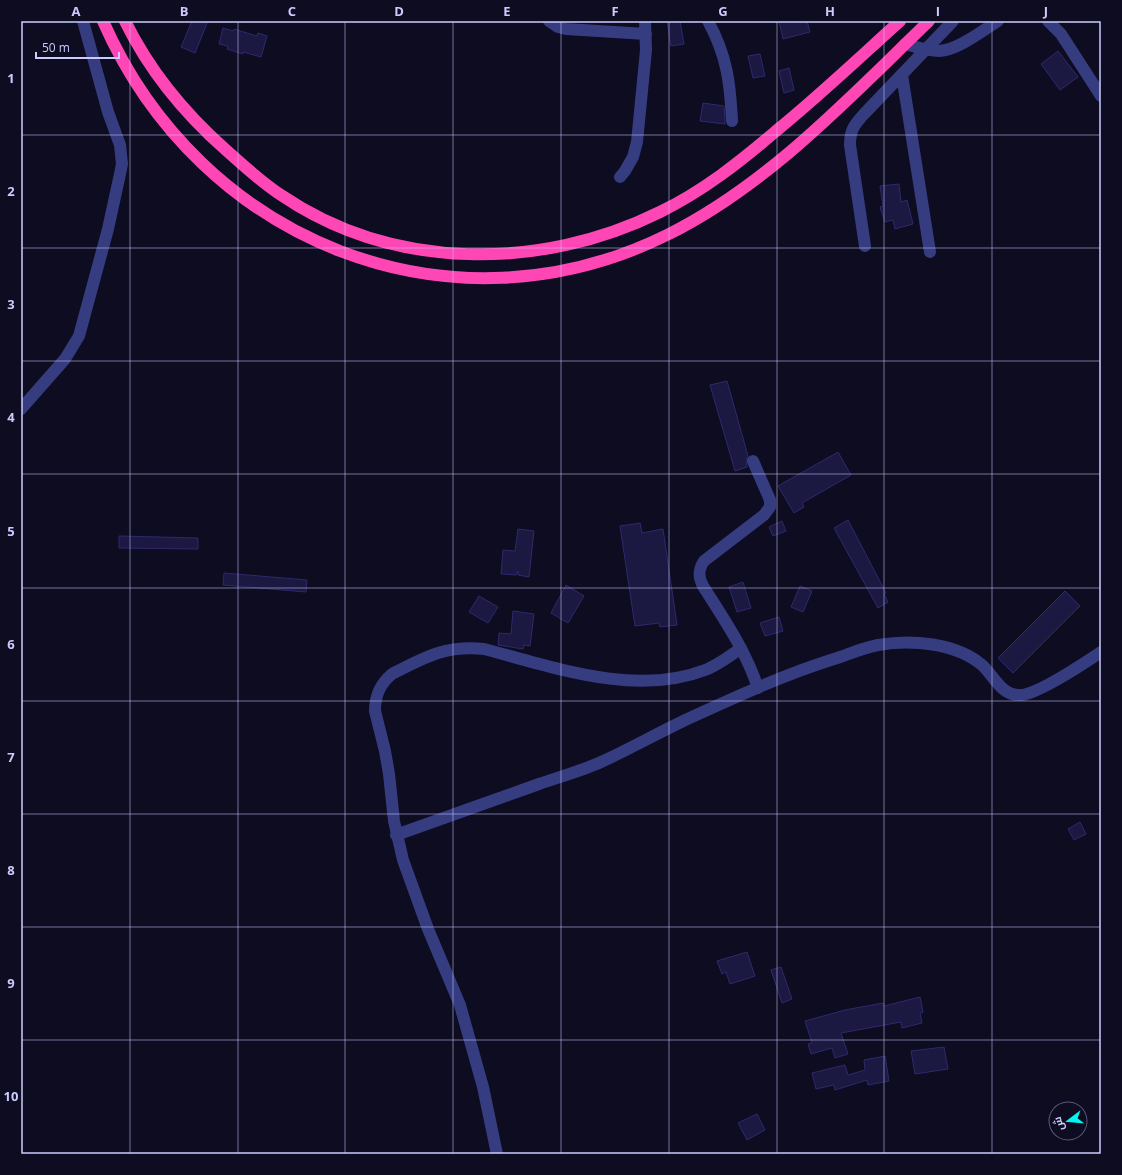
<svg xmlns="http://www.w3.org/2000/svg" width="1122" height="1175" viewBox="0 0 1122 1175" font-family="'Open Sans',Cairo,sans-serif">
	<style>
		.building { fill: #1b1841; stroke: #2f296d }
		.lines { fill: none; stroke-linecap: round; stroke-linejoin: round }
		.minor { stroke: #363c80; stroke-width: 12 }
		.highway { stroke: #ff46b5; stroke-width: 12 }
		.grid { fill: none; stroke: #cbcbff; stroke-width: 1; stroke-opacity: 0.55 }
		.neatline { fill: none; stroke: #cbcbff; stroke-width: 1.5 }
		.grid-label { font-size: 13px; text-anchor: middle; font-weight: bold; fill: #cbcbff }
	</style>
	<rect width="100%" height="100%" fill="#0d0c20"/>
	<path class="building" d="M192 21H208L195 53 181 47Z
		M667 21H680L684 44 671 46Z
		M779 21H807L810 32 783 39Z
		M223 28 233 31 234 29 257 36 258 33 267 36 261 57 243 52V54L227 49 228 46 219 44Z
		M1058 51 1078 77 1060 90 1041 64Z
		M760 54 765 76 753 78 748 56Z
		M789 68 794 90 784 93 779 71Z
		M703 103 724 106 725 124 700 121Z
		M899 184 901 202 907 200 913 224 895 229 893 220 885 222 880 207 883 206 880 186Z
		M727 381 748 456 746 461 747 467 735 471 710 385Z
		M838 452 851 475 802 503 804 507 794 513 778 486Z
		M848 520 886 593 884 594 888 602 878 608 834 528Z
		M782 521 786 531 773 536 769 527Z
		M640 523 642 533 663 529 677 625 660 627 659 623 635 626 620 526Z
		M518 529 534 531 529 577 518 575V571L516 575 501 574 503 550 515 551Z
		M119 536 198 538V549L119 548Z
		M224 573 307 580 306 592 223 585Z
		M743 582 751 608 737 612 729 587Z
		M566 585 584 596 568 623 551 613Z
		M800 586 812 591 803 612 791 607Z
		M1065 591 1080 606 1013 673 998 658Z
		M479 596 498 607 488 623 469 612Z
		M513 611 534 614 530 646 524 645 523 649 498 645 499 633 511 634Z
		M779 617 783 631 765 636 760 623Z
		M1080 822 1086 834 1074 840 1068 829Z
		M747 952 755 976 730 984 726 972 722 974 717 961Z
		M781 967 792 999 782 1003 771 970Z
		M920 997 923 1012 920 1013 922 1023 902 1028 901 1022 841 1033 848 1054 835 1058 832 1048 811 1054 808 1044 812 1043 805 1021 845 1010 883 1003 884 1006Z
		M944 1047 948 1069 915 1074 911 1051Z
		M885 1056 889 1081 868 1085 867 1080 835 1090 834 1085 816 1089 812 1073 845 1065 848 1075 865 1070 864 1060Z
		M757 1114 765 1130 747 1140 738 1123Z"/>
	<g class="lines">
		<path class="minor" d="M549 21 558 27 566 29 646 34
			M708 21C727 56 730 82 732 121
			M1048 21 1061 34 1101 96
			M905 44C916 47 928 51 939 51 958 50 982 31 998 21
			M902 75 930 252
			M620 177 625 171 633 157 637 142 646 50 645 21
			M865 246 850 145C850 130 854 125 864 114L953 21
			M21 409 65 359 79 336 108 229 120 174 122 164 120 145 108 112 83 21
			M753 461 770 500V507L764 515 704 561C698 570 698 577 703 586 724 619 746 651 758 688
			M396 835C444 818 491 801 539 784 559 777 581 771 601 762 632 748 663 730 694 716 740 695 786 674 834 659 849 654 863 648 878 645 911 639 956 643 982 665 994 676 1001 695 1019 695 1036 696 1086 662 1101 652
			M497 1154 483 1087 460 1005 428 929 403 860 394 821 389 774 385 751 375 711C375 695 380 684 392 674 425 657 446 645 484 649 553 667 636 697 705 670 718 665 730 656 741 648"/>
		<path class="highway" d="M103 21C200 242 451 343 669 234 769 184 850 97 929 21
			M125 21C150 72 184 113 226 150 244 166 261 182 281 195 393 271 541 271 660 212 703 191 740 162 776 131 819 96 859 58 900 21"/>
	</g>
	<path class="grid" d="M130 21V1154M238 21V1154M345 21V1154M453 21V1154M561 21V1154M669 21V1154M777 21V1154M884 21V1154M992 21V1154M21 135H1101M21 248H1101M21 361H1101M21 474H1101M21 588H1101M21 701H1101M21 814H1101M21 927H1101M21 1040H1101"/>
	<rect width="1122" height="1175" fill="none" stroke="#0d0c20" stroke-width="44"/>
	<g transform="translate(1068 1121) rotate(254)"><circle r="19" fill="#0d0c20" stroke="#595879"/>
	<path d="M0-3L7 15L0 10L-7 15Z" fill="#00f6f1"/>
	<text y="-6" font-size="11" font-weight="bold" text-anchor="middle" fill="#cbcbff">ش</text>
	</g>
	<path d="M36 52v6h83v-6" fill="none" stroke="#cbcbff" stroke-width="2"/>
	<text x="42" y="52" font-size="12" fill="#cbcbff" stroke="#0d0c20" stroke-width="3" paint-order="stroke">50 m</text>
	<rect x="22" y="22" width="1078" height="1131" class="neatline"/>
	<g class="grid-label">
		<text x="76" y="16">A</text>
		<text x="184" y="16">B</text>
		<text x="292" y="16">C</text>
		<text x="399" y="16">D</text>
		<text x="507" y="16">E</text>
		<text x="615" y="16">F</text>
		<text x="723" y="16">G</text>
		<text x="830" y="16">H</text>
		<text x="938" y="16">I</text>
		<text x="1046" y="16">J</text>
		<text x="11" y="83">1</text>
		<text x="11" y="196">2</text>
		<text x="11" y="309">3</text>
		<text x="11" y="422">4</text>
		<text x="11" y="536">5</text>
		<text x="11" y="649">6</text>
		<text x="11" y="762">7</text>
		<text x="11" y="875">8</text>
		<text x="11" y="988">9</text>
		<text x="11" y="1101">10</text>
	</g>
</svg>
